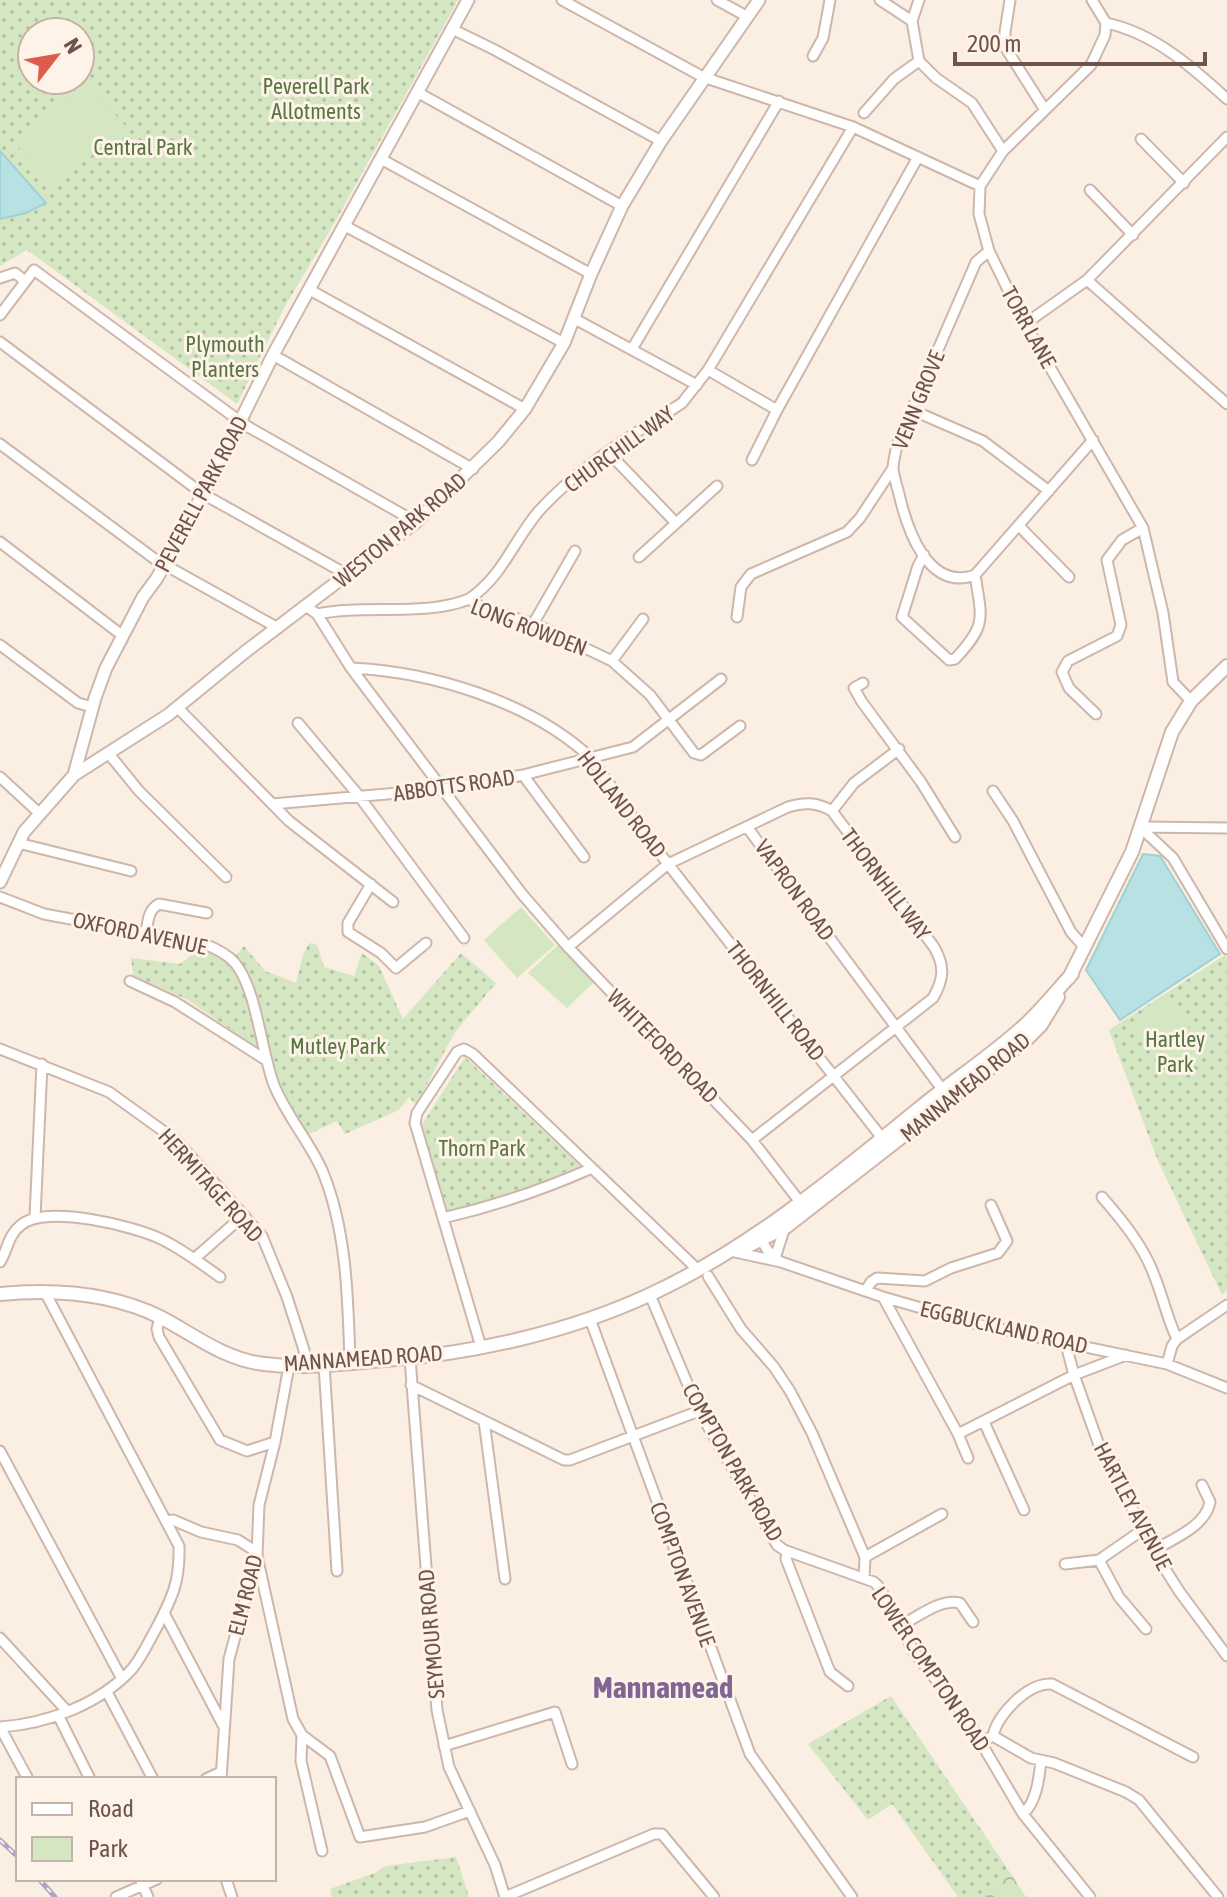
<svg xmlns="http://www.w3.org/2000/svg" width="1227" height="1897" viewBox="0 0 1227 1897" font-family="'Asap Condensed',sans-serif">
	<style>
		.green { fill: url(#green-dots); fill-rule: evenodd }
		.forest { fill: url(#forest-crowns) }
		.pitch { fill: #d5e7c2 }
		.water { fill: #b8e1e3; stroke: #9fd2d4; stroke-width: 2 }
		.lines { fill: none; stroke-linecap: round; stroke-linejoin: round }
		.minor-casing { stroke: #cdb7ac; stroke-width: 13 }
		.tertiary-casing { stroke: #cdb7ac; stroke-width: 15 }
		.secondary-casing { stroke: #d0b6aa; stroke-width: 16 }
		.minor { stroke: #fff; stroke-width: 9 }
		.tertiary { stroke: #fff; stroke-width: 11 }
		.secondary { stroke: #fff; stroke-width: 12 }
		.rail-casing { stroke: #b0a2c3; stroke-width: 5 }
		.rail { stroke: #fef3e8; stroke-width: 2; stroke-dasharray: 6; stroke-linecap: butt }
		.labels { text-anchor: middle; stroke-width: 6; stroke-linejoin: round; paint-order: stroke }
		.park-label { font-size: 22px; fill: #587643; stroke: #fef3e8 }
		.street-label { font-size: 22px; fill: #70534a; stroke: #fef3e8 }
		.district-label { font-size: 30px; font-weight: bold; fill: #7f6694; stroke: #fef3e8 }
	</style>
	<defs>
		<pattern id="green-dots" width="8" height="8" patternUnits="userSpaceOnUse" patternTransform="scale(2)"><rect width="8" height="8" fill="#d5e7c2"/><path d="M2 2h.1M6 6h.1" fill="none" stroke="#b1bea0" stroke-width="1.8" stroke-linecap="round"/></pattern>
		<pattern id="forest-crowns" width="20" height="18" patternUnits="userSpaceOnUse" patternTransform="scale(2)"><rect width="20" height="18" fill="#d5e7c2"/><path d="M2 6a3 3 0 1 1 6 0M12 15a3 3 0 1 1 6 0" fill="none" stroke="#b1bea0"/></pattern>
	</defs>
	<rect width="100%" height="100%" fill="#fbeee2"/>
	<path class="green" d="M0 0H458L335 222 284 308 237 404 27 250 0 266ZM32 32H80V80H32Z
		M309 943 317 945 324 967 354 976 362 953 379 966 403 1019 461 953 496 983 455 1032 416 1105 409 1097 399 1110 345 1134 337 1121 307 1135 277 1086 267 1055 188 1000 133 975 131 958 180 964 200 949 235 956 244 946 265 971 296 983 303 955Z
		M1225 955 1227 959V1290L1222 1295 1158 1161 1109 1030Z
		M465 1057 580 1166 513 1194 448 1211 421 1126Z
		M891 1696 1009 1871 977 1897H958L892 1804 868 1820 808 1744Z
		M456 1857 469 1897H332L330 1889 377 1872 385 1866Z"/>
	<path class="forest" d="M1009 1871 1026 1897H977Z"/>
	<path class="pitch" d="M87 81 126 127 52 188 14 142Z
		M521 907 555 945 517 978 484 940Z
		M559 944 594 982 567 1008 528 973Z
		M1168 998 1207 1054 1172 1078 1133 1022Z"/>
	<path class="water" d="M0 151 46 203 26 213 0 219Z
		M1143 854 1160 856 1220 954 1120 1020 1086 970Z"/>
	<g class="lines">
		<g class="minor-casing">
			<path id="minor" d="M562 0 703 77 853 127 980 186
				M717 0 748 17
				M880 0 912 21
				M919 0 912 21 919 61 936 78 972 103 1003 151
				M1010 0 1005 32V47L1045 110
				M1092 0 1106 23 1105 35 1091 65 1003 151 980 186 979 214 989 251 1025 324 1143 528 1163 613 1173 682 1191 701
				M1106 23C1154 33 1192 67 1227 99
				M452 29 495 50 661 141
				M813 56 823 38 830 0
				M417 92 622 206
				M864 113 894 79 919 61
				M1141 139 1184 183
				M381 159 591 274
				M1090 190 1133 235
				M345 226 564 343
				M989 251 976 262 897 444C896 452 893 461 893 469 894 477 897 486 899 494 907 529 928 592 975 575L1093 440
				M0 278 15 273 25 281
				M1087 280 1227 404
				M310 290 525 409
				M0 315 34 270 245 425 416 522
				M575 319 697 385
				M1025 324 1087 280 1227 137
				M0 342 203 494 346 574
				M632 349 779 101
				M273 355 473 469
				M708 370 777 410
				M912 410 983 441 1049 491
				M0 444 156 560 278 628
				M608 452 675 522
				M752 460 777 410 918 157
				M1019 526 1069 577
				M0 542 123 636
				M924 555 918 566 902 617 949 660 955 659C987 625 982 619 975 575
				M639 557 717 486
				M469 599C502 577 513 542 538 512 578 467 632 436 682 403L708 370 853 127
				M307 607 317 614 351 668 522 894 568 947 752 1140 800 1202
				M317 614C365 604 426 617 469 599L483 608 537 625 612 661 650 695 694 753 701 755 740 726
				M737 617 741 587 751 574 847 532 860 518 893 468
				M533 624 575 551
				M0 645 78 703 92 707
				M612 661 643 619
				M351 668C433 672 531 702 591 758L643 832 882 1138
				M863 683 854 688 862 702 921 782 955 837
				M177 707 289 821 393 902
				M1096 714 1069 688 1062 672 1068 661 1117 636 1121 625 1107 560 1122 540 1143 528
				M298 723 359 796 464 938
				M109 754 139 791 226 877
				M523 775 584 857
				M0 777 39 813
				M993 791 1013 821 1071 932 1085 948
				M272 804 444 789 523 775 633 747 721 679
				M832 811 854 783 899 749
				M747 827 942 1089
				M1140 827 1173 858 1227 949
				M1140 827 1227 828
				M18 843 131 871
				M371 884 348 923V932L381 953 396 968 426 943
				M0 897 44 914 204 944C215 948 227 954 235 963 257 990 261 1051 274 1085 286 1115 309 1141 322 1170 347 1230 348 1299 350 1363
				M146 933C148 921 148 910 159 904L207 913
				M568 947 668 864 788 807C804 802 817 802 832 811L934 947C945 966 944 979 933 998L752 1140
				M130 981 175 1002 266 1060
				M0 1049 109 1092 177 1141 262 1236 287 1297 304 1350 306 1365
				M1102 1197C1122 1220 1144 1247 1154 1275 1163 1297 1167 1318 1177 1339
				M35 1217 42 1064
				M443 1218C495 1206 542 1190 590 1169
				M758 1235 768 1251 779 1261
				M735 1252 781 1262 883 1297 980 1325 1167 1364 1227 1388
				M775 1258 785 1227
				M194 1259 244 1215
				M0 1262C8 1249 8 1235 21 1225 46 1204 135 1226 163 1240 183 1250 202 1264 220 1277
				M708 1276 741 1329 774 1367 790 1391 812 1433 865 1557 864 1578
				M866 1290 871 1282 877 1278 925 1281 951 1268 998 1253 1007 1241 991 1205
				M650 1295 699 1411 777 1545 784 1550 874 1582 880 1588 914 1652 967 1719 1023 1814 1090 1897
				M883 1297 958 1434 968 1458
				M160 1317 157 1329 159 1337 220 1440 247 1451 275 1442
				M590 1319 750 1754 852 1897
				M1071 1344 1068 1352 1074 1375 1100 1448 1116 1466 1141 1531 1179 1591 1227 1656
				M481 1347 415 1123 417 1113 457 1052 464 1049 473 1054 697 1269
				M410 1358 437 1710 449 1767 495 1865 505 1897
				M324 1364 337 1571
				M1167 1364 1172 1346 1177 1339 1227 1305
				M411 1385 564 1460H570L699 1411
				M484 1421 505 1579
				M984 1422 1024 1510
				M958 1434 1074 1375 1126 1355
				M0 1451 122 1679
				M166 1521 173 1520 201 1532 238 1540 252 1549 257 1556 293 1719 302 1735 330 1756 360 1837 425 1827 470 1811
				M1154 1550C1173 1539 1206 1526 1210 1502L1202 1485
				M787 1551 786 1559 830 1672 848 1686
				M865 1557 942 1514
				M1099 1560 1119 1597 1146 1629
				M1065 1564 1099 1560 1141 1531
				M164 1613 224 1727
				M900 1626C918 1617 940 1598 960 1603L973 1622
				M0 1638 67 1711
				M107 1692 153 1779
				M58 1715 90 1779
				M0 1727C47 1724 100 1704 132 1669 142 1657 149 1641 157 1627 173 1596 180 1581 179 1546L46 1294
				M0 1727 28 1779
				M302 1735 301 1761 322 1851
				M993 1736C997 1714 1029 1682 1052 1684L1193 1757
				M981 1742 993 1736 1031 1758 1054 1763 1126 1792 1139 1800 1218 1897
				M444 1746 555 1712 572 1764
				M206 1779 221 1772
				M221 1779 229 1659 257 1556 259 1505 275 1442 289 1366
				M1023 1814C1037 1801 1039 1778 1041 1761
				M140 1879 148 1897
				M226 1879 232 1897
				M116 1897 157 1879
				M505 1897 654 1834H662L714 1897"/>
		</g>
		<g class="tertiary-casing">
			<path id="tertiary" d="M74 775 168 715 245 652 416 522 498 442 525 409 564 343 591 274 622 206 661 141 759 0
				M0 882 24 832 74 775 95 698 106 668 143 597 157 578 215 472 273 355 468 0"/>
		</g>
		<g class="secondary-casing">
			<path id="secondary" d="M1069 978 1132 852 1172 732 1191 701 1227 666
				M740 1250 786 1227 1025 1041 1041 1025 1058 997
				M0 1294C54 1289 111 1293 160 1317 193 1334 225 1360 264 1364 304 1369 345 1363 385 1360 472 1354 569 1332 649 1295 747 1250 834 1178 917 1110 953 1080 993 1055 1027 1023 1043 1008 1057 990 1072 974"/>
		</g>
		<use href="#minor" class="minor"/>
		<use href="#tertiary" class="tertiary"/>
		<use href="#secondary" class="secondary"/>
		<g class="rail-casing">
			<path id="rail" d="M0 1840 18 1857
				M39 1879 55 1897"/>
		</g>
		<use href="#rail" class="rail"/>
	</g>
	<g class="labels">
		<g class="park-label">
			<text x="316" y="94">Peverell Park<tspan x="316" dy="25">Allotments</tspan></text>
			<text x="143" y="155">Central Park</text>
			<text x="225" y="352">Plymouth<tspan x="225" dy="25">Planters</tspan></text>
			<text x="1175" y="1047">Hartley<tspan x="1175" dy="25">Park</tspan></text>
			<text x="338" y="1054">Mutley Park</text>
			<text x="482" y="1156">Thorn Park</text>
		</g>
		<g class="street-label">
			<text transform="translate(1029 327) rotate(61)" y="8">TORR LANE</text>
			<text transform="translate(918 400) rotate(-68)" y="8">VENN GROVE</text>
			<text transform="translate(619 449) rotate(-36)" y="8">CHURCHILL WAY</text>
			<text transform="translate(201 494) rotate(-62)" y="8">PEVERELL PARK ROAD</text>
			<text transform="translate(400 530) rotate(-40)" y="8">WESTON PARK ROAD</text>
			<text transform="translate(529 627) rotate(21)" y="8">LONG ROWDEN</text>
			<text transform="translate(454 785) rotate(-8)" y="8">ABBOTTS ROAD</text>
			<text transform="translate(622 804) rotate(52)" y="8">HOLLAND ROAD</text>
			<text transform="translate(886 884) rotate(53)" y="8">THORNHILL WAY</text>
			<text transform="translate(795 890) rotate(54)" y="8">VAPRON ROAD</text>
			<text transform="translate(140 933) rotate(12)" y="8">OXFORD AVENUE</text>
			<text transform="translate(776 1001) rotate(52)" y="8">THORNHILL ROAD</text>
			<text transform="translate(663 1046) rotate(46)" y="8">WHITEFORD ROAD</text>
			<text transform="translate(965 1087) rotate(-39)" y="8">MANNAMEAD ROAD</text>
			<text transform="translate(211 1185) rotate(48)" y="8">HERMITAGE ROAD</text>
			<text transform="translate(1004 1327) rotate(13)" y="8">EGGBUCKLAND ROAD</text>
			<text transform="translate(363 1358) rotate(-4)" y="8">MANNAMEAD ROAD</text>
			<text transform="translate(733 1462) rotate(60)" y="8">COMPTON PARK ROAD</text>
			<text transform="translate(1133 1506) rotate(62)" y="8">HARTLEY AVENUE</text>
			<text transform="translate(683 1574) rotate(70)" y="8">COMPTON AVENUE</text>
			<text transform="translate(245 1595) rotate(-76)" y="8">ELM ROAD</text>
			<text transform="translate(431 1634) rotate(-95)" y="8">SEYMOUR ROAD</text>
			<text transform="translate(931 1669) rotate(56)" y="8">LOWER COMPTON ROAD</text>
		</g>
		<g class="district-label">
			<text x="663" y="1698">Mannamead</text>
		</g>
	</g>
	<rect x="16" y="1777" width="260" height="104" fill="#fef3e8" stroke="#c5b3a9" stroke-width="2"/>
	<rect x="32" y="1803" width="40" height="12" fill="#ffffff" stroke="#c5b3a9" stroke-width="2"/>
	<text x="88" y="1817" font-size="24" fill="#70534a">Road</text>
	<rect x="32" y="1837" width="40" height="24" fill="#d5e7c2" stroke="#c5b3a9" stroke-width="2"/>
	<text x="88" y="1857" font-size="24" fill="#70534a">Park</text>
	<g transform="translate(56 56) rotate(59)"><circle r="38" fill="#fef3e8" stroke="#c5b3a9" stroke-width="2"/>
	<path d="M0-6L14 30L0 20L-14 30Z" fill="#de5c4d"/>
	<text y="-12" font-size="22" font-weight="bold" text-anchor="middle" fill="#70534a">N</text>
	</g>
	<path d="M955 52v12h250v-12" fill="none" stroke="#70534a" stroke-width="4"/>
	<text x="967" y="52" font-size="24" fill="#70534a" stroke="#fef3e8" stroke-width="6" paint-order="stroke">200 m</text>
</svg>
